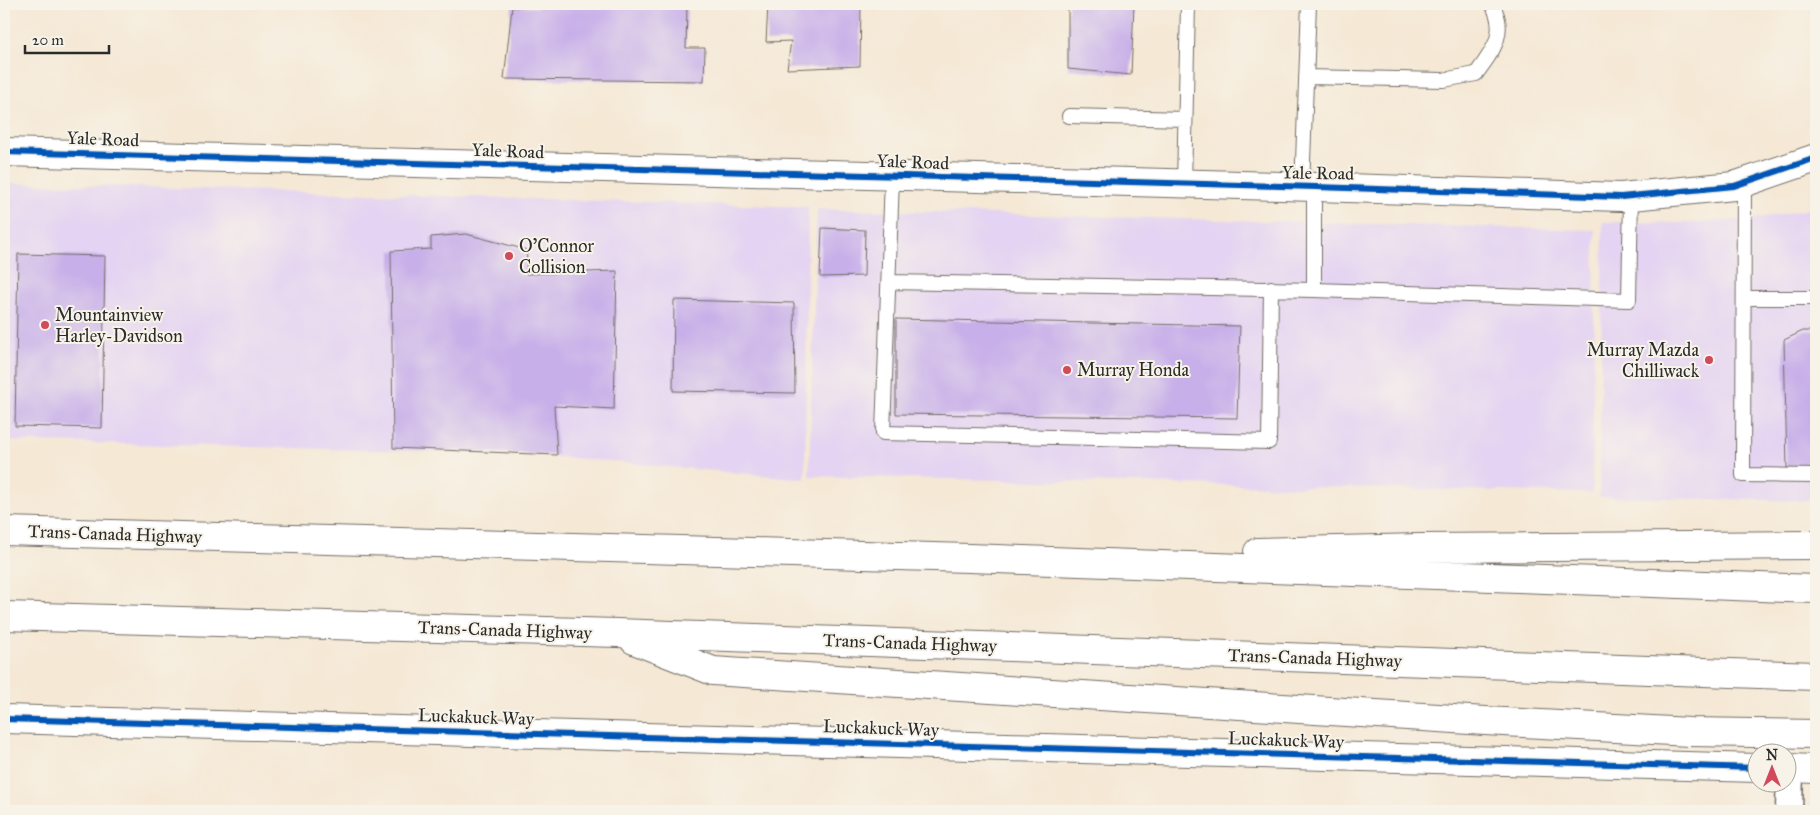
<svg xmlns="http://www.w3.org/2000/svg" width="1820" height="815" viewBox="0 0 1820 815" font-family="'IM FELL Great Primer',serif">
	<style>
		.built { fill: #e4d3f2 }
		.building { fill: #c7afe9 }
		.lines { fill: none; stroke-linecap: round; stroke-linejoin: round }
		.service-casing { stroke: #726d66; stroke-width: 16 }
		.minor-casing { stroke: #726d66; stroke-width: 29 }
		.tertiary-casing { stroke: #726d66; stroke-width: 30 }
		.motorway-casing { stroke: #726d66; stroke-width: 30 }
		.service { stroke: #fff; stroke-width: 14 }
		.minor { stroke: #fff; stroke-width: 26 }
		.tertiary { stroke: #fff; stroke-width: 28 }
		.motorway { stroke: #fff; stroke-width: 28 }
		.cycleway-casing { stroke: #f7f3e8; stroke-width: 9 }
		.cycleway { stroke: #0057b8; stroke-width: 6 }
		.poi-dot { fill: #d1495b; stroke: #f7f3e8; stroke-width: 2 }
		.labels { text-anchor: middle; stroke-width: 4; stroke-linejoin: round; paint-order: stroke }
		.street-label { font-size: 18px; fill: #2b2b2b; stroke: #f7f3e8 }
		.poi-label { font-size: 18px; fill: #2b2b2b; stroke: #f7f3e8; text-anchor: start }
	</style>
	<rect width="100%" height="100%" fill="#f7f3e8"/>
	<filter id="ink" filterUnits="userSpaceOnUse"><feTurbulence type="fractalNoise" baseFrequency=".02" numOctaves="2"/><feDisplacementMap in="SourceGraphic" scale="10" xChannelSelector="R" yChannelSelector="G"/><feConvolveMatrix kernelMatrix="1 2 1 2 8 2 1 2 1" color-interpolation-filters="sRGB"/></filter>
	<filter id="wash" filterUnits="userSpaceOnUse"><feTurbulence type="fractalNoise" baseFrequency=".0096" numOctaves="4" result="noise"/><feDisplacementMap in="SourceGraphic" scale="20" xChannelSelector="R" yChannelSelector="G"/><feGaussianBlur stdDeviation="1.12" result="paint"/><feColorMatrix in="noise" values="0 0 0 0 0 0 0 0 0 0 0 0 0 0 0 0 0 1.4 0 .05"/><feComposite in="paint" operator="in"/></filter>
	<g filter="url(#wash)">
		<rect width="100%" height="100%" fill="#f5e8d5"/>
		<path class="built" d="M4 183 808 207 805 479 527 454 4 441Z
			M1816 208V501L1599 497 1603 222 1701 223 1753 219Z
			M817 209 1595 230 1592 493 809 476Z"/>
		<g id="blocks">
			<path class="building" d="M537 4H687L686 48H705L704 81 504 79 512 7H537Z
				M768 4H861L860 66 787 69 791 41 766 42Z
				M1068 4H1134L1131 75 1068 69Z
				M822 228 865 230 864 276 820 277Z
				M466 234 527 250 526 274 617 271 614 409 554 406 557 455 393 448 391 251 431 249V237Z
				M18 254 105 256 102 428 15 426Z
				M674 300 794 303 795 393 673 391Z
				M896 319 1240 326 1237 418 896 414Z
				M1803 331H1816V471L1787 468 1784 340Z"/>
		</g>
	</g>
	<g filter="url(#ink)">
		<use href="#blocks" fill-opacity="0" stroke="#726d66" stroke-width="1"/>
		<g class="lines">
			<g class="service-casing">
				<path id="service" d="M1306 77 1443 80 1476 74C1493 51 1508 32 1492 4
					M1069 116 1185 119
					M892 177 883 433 1269 442 1271 288
					M1744 182 1743 475 1816 476
					M1184 185 1188 4
					M1302 187 1309 4
					M889 282 1314 290V187
					M1314 290 1629 300 1631 196
					M1744 298H1816"/>
			</g>
			<g class="minor-casing">
				<path id="minor" d="M1789 811 1790 769"/>
			</g>
			<g class="tertiary-casing">
				<path id="tertiary" d="M4 152 1316 187 1621 197 1734 186 1816 158
					M4 719 1758 768
					M1788 768 1816 769"/>
			</g>
			<g class="motorway-casing">
				<path id="motorway" d="M4 531 969 558 1816 589
					M1258 552 1421 548 1816 545
					M4 616 617 633 1816 676
					M634 640 713 671 1485 721 1690 732 1816 734"/>
			</g>
			<use href="#service" class="service"/>
			<use href="#minor" class="minor"/>
			<use href="#tertiary" class="tertiary"/>
			<use href="#motorway" class="motorway"/>
			<g class="cycleway-casing">
				<path id="cycleway" d="M4 152 1316 187 1621 197 1734 186 1816 158
					M4 719 1758 768"/>
			</g>
			<use href="#cycleway" class="cycleway"/>
		</g>
	</g>
	<g class="poi-dot">
		<circle cx="509" cy="256" r="5"/>
		<circle cx="45" cy="325" r="5"/>
		<circle cx="1709" cy="360" r="5"/>
		<circle cx="1067" cy="370" r="5"/>
	</g>
	<g class="labels">
		<g class="street-label">
			<text transform="translate(103 139) rotate(2)" y="6">Yale Road</text>
			<text transform="translate(508 151) rotate(2)" y="6">Yale Road</text>
			<text transform="translate(913 162) rotate(2)" y="6">Yale Road</text>
			<text transform="translate(1318 173) rotate(1)" y="6">Yale Road</text>
			<text transform="translate(115 534) rotate(2)" y="6">Trans-Canada Highway</text>
			<text transform="translate(505 630) rotate(2)" y="6">Trans-Canada Highway</text>
			<text transform="translate(910 643) rotate(2)" y="6">Trans-Canada Highway</text>
			<text transform="translate(1315 658) rotate(2)" y="6">Trans-Canada Highway</text>
			<text transform="translate(476 717) rotate(2)" y="6">Luckakuck Way</text>
			<text transform="translate(881 728) rotate(2)" y="6">Luckakuck Way</text>
			<text transform="translate(1286 740) rotate(2)" y="6">Luckakuck Way</text>
		</g>
		<g class="poi-label">
			<text x="519" y="252">O'Connor<tspan x="519" dy="21">Collision</tspan></text>
			<text x="55" y="321">Mountainview<tspan x="55" dy="21">Harley-Davidson</tspan></text>
			<text x="1699" y="356" text-anchor="end">Murray Mazda<tspan x="1699" dy="21">Chilliwack</tspan></text>
			<text x="1077" y="376">Murray Honda</text>
		</g>
	</g>
	<rect width="1820" height="815" fill="none" stroke="#f7f3e8" stroke-width="20"/>
	<g transform="translate(1772 768)"><circle r="24" fill="#f7f3e8" stroke="#a5a39c"/>
	<path d="M0-4L9 19L0 12L-9 19Z" fill="#d1495b"/>
	<text y="-8" font-size="14" font-weight="bold" text-anchor="middle" fill="#2b2b2b">N</text>
	</g>
	<path d="M25 45v8h84v-8" fill="none" stroke="#2b2b2b" stroke-width="2.5"/>
	<text x="32" y="45" font-size="15" fill="#2b2b2b" stroke="#f7f3e8" stroke-width="4" paint-order="stroke">20 m</text>
</svg>
